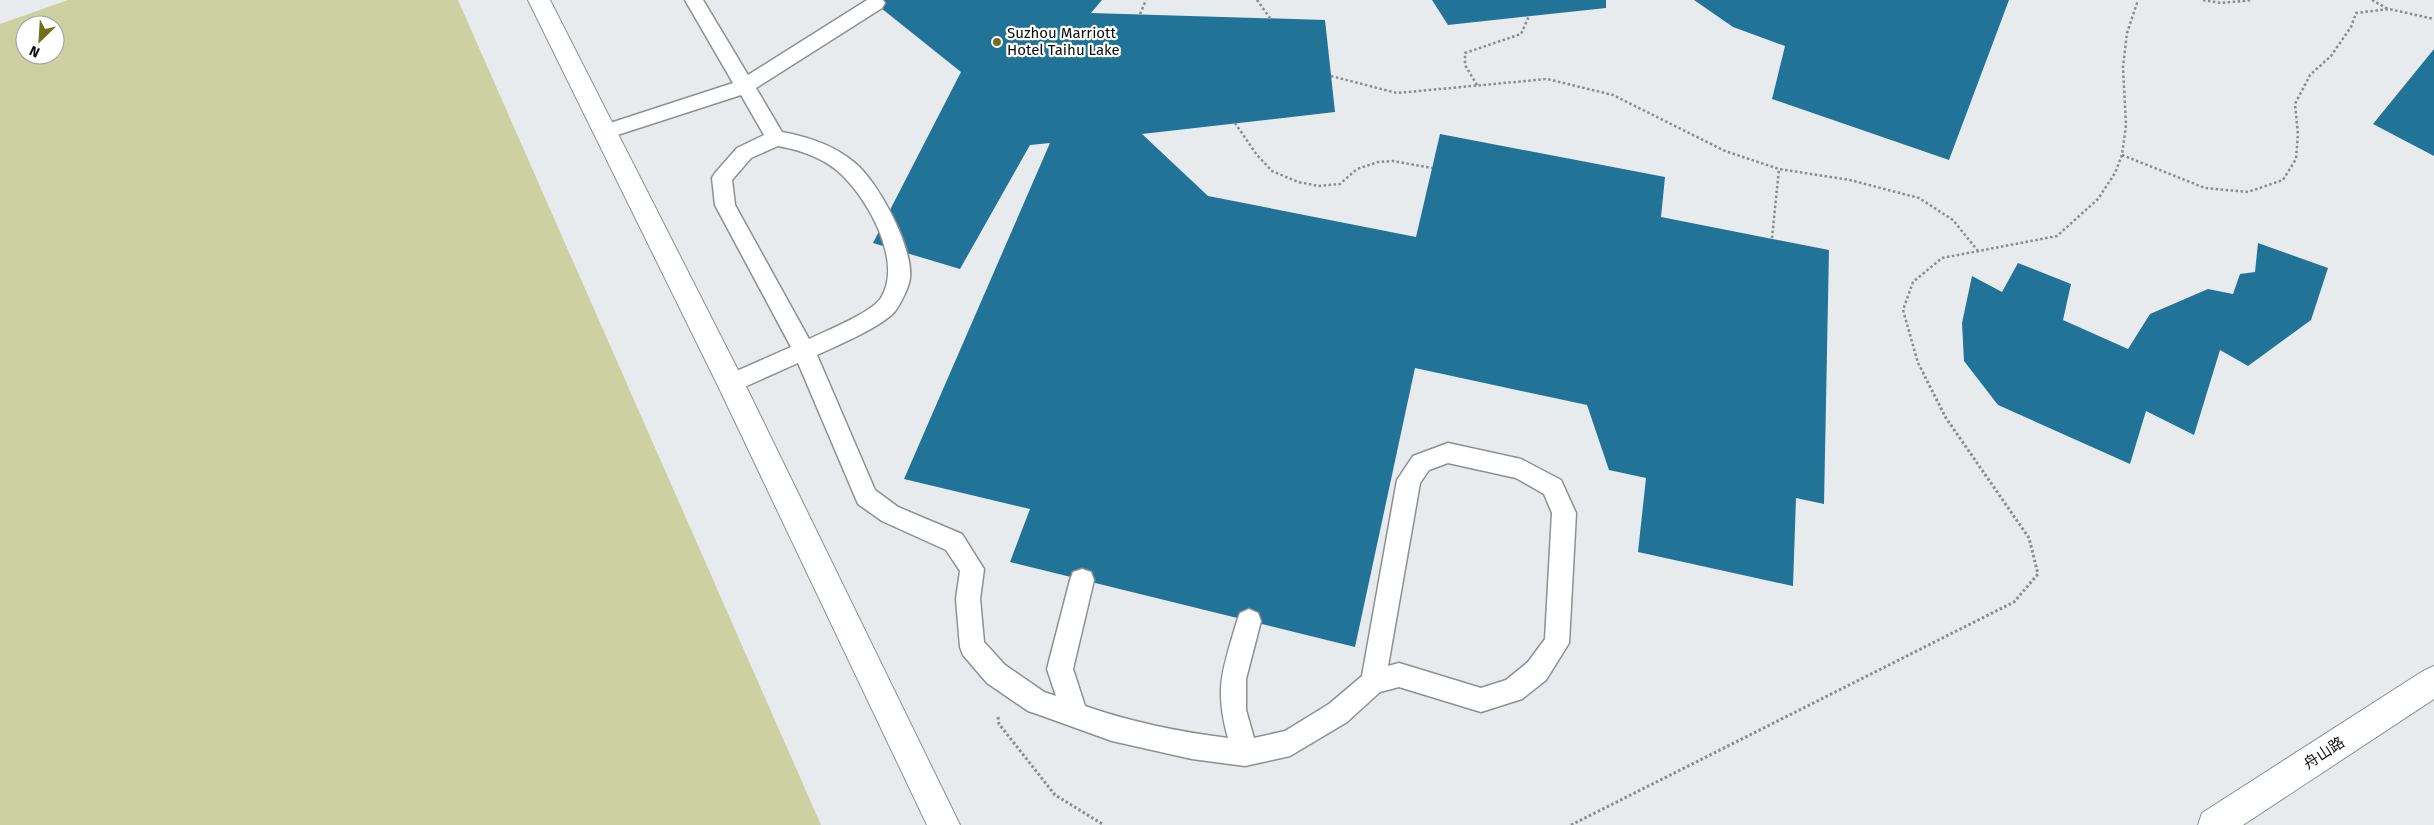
<svg xmlns="http://www.w3.org/2000/svg" width="2434" height="825" viewBox="0 0 2434 825" font-family="'Fira Sans','Noto Sans SC',sans-serif">
	<style>
		.green { fill: #cdd0a1; fill-rule: evenodd }
		.building { fill: #227398 }
		.lines { fill: none; stroke-linecap: round; stroke-linejoin: round }
		.lane-casing { stroke: #8c9092; stroke-width: 3 }
		.street-casing { stroke: #8c9092; stroke-width: 2 }
		.secondary-casing { stroke: #8c9092; stroke-width: 2 }
		.path-far1 { stroke: #898c8e; stroke-width: 2.5; stroke-dasharray: 2.5 2.5; stroke-linecap: butt }
		.path { stroke: #898c8e; stroke-width: 3; stroke-dasharray: 2.5 2.5; stroke-linecap: butt }
		.lane { fill: #fff; fill-rule: evenodd }
		.street { fill: #fff; fill-rule: evenodd }
		.secondary { fill: #fff; fill-rule: evenodd }
		.poi-dot { fill: #707116; stroke: #fff; stroke-width: 2 }
		.labels { text-anchor: middle; stroke-width: 4.5; stroke-linejoin: round; paint-order: stroke }
		.poi-label { font-size: 15px; fill: #0c0d0e; stroke: #fff; text-anchor: start }
		.street-label { font-size: 15px; fill: #0c0d0e; stroke: #fff }
	</style>
	<rect width="100%" height="100%" fill="#e7ebed"/>
	<path class="green" d="M68 0H458L821 825H0V24ZM25 25H55V55H25Z"/>
	<path class="building" d="M871 0H1102L1091 13 1325 20 1335 112 1142 134 1208 196 1416 237 1440 134 1665 177 1661 217 1829 250 1824 504 1796 498 1793 586 1638 552 1646 478 1609 470 1587 405 1415 368 1355 647 1010 562 1030 509 904 479 1050 143 1030 145 960 269 873 243 961 72Z
		M1432 0H1606V8L1448 25Z
		M1694 0H2009L1949 160 1772 99 1785 46 1733 27Z
		M2434 49V156L2373 124Z
		M2258 243 2328 268 2311 320 2248 366 2220 350 2194 435 2146 411 2130 464 1998 405 1964 361 1962 323 1972 276 2002 292 2018 263 2071 284 2063 320 2128 349 2150 314 2208 289 2233 294 2240 274 2255 272Z"/>
	<g class="lines">
		<g class="lane-casing">
			<path id="lane" d="M685 0H703L748 75 867 0H883L885 3 882 8 756 88 782 132C809 137 834 145 855 163 879 183 913 247 910 278 909 287 901 303 896 310 884 326 836 346 817 355L875 490 898 507 962 534 984 569 980 599 984 642 1005 665 1044 692 1056 696 1047 669 1070 580 1073 572 1082 569 1091 572 1094 580 1073 669 1085 706C1131 722 1179 732 1228 738 1214 688 1223 669 1237 621L1240 613 1249 609 1258 613 1261 621 1246 679V710L1254 738 1285 731 1329 704 1362 676 1397 480 1413 456 1448 443 1521 459 1561 480 1576 513 1569 643 1546 680 1522 699 1481 712 1399 687 1380 692 1347 722 1290 756 1245 766 1192 759 1112 741 1037 714 1028 711 987 683 963 655 960 647 956 599 960 571 946 550 882 521 858 504 798 363 731 393 723 391 720 384 723 377 791 347 715 205 712 178 715 173 737 148 764 135 741 95 605 139 598 137 595 132 598 127 733 83ZM778 146C800 150 825 158 842 175 869 201 903 262 881 298 871 313 826 331 809 339L735 205 732 180 751 158ZM1448 463 1516 478 1544 494 1552 513 1545 639 1528 662 1506 680 1481 688 1399 663 1388 666 1420 483 1429 470Z"/>
		</g>
		<g class="street-casing">
			<path id="street" d="M528 0H550L741 376 960 825H927L718 386Z"/>
		</g>
		<g class="secondary-casing">
			<path id="secondary" d="M2434 666V699L2243 825H2198L2202 813 2423 671Z"/>
		</g>
		<path class="path-far1" d="M1257 0 1270 18
			M2203 0 2221 3 2252 0
			M2372 0 2388 9
			M1140 14 1146 0
			M1331 76 1397 93 1547 79 1613 95 1725 151 1779 169 1850 180 1919 198 1953 220 1978 251
			M1477 85 1465 65V53L1521 34 1529 16
			M1235 123 1257 155 1272 171 1298 182 1319 186 1340 184 1357 169 1378 162 1393 161 1432 168
			M2122 155 2205 188 2248 192 2283 180 2296 159 2298 134 2295 104 2310 75 2331 56 2351 27 2356 13 2389 9 2434 19
			M1772 238 1779 169
			M1924 374 1918 363 1903 310 1913 282 1942 258 2057 236 2098 199 2115 173 2122 155 2126 125 2123 67 2127 33 2138 0"/>
		<path class="path" d="M998 717 999 724 1055 795 1104 825
			M1571 825 2014 602 2038 574 2029 538 1946 418 1923 373"/>
		<use href="#lane" class="lane"/>
		<use href="#street" class="street"/>
		<use href="#secondary" class="secondary"/>
	</g>
	<circle class="poi-dot" cx="997" cy="42" r="5"/>
	<g class="labels">
		<g class="poi-label">
			<text x="1007" y="38">Suzhou Marriott<tspan x="1007" dy="17">Hotel Taihu Lake</tspan></text>
		</g>
		<g class="street-label">
			<text transform="translate(2324 753) rotate(-33)" y="5">舟山路</text>
		</g>
	</g>
	<g transform="translate(40 40) rotate(205)"><circle r="24" fill="#ffffff" stroke="#9e9e9f"/>
	<path d="M0-4L9 19L0 12L-9 19Z" fill="#707116"/>
	<text y="-8" font-size="14" font-weight="bold" text-anchor="middle" fill="#0c0d0e">N</text>
	</g>
</svg>
